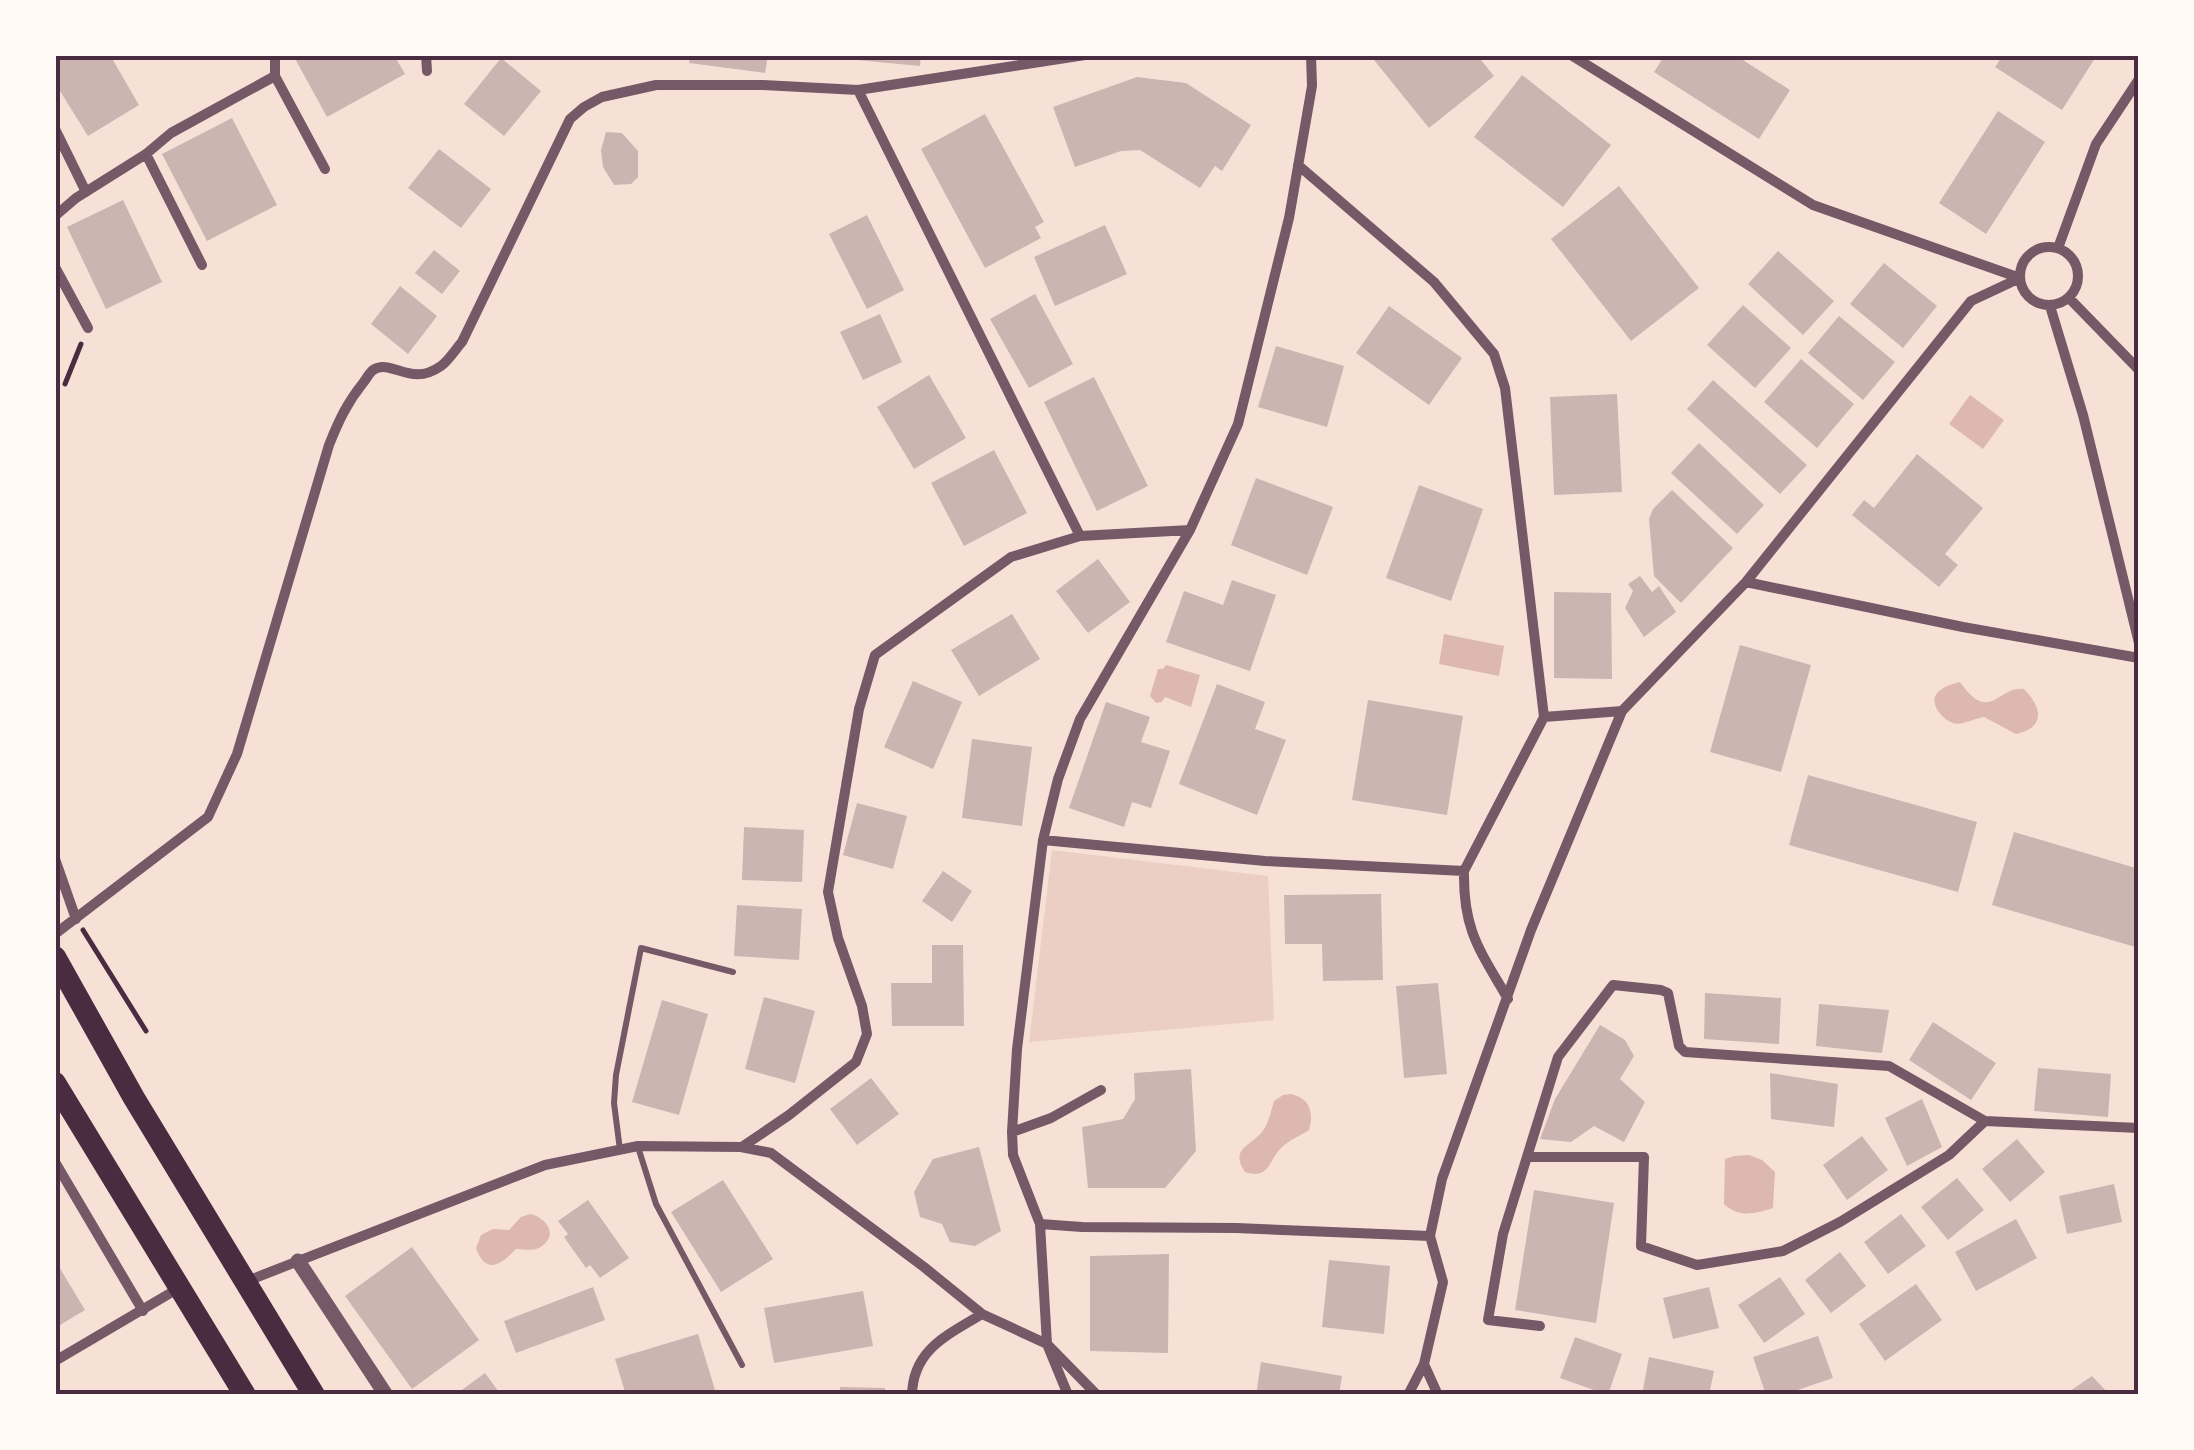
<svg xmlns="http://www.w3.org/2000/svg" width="2194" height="1450" viewBox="0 0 2194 1450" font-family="Quicksand,sans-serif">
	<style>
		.green { fill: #ebcfc5 }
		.water { fill: #dcb8b0 }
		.building { fill: #ccb4b1 }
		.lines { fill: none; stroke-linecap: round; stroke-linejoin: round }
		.path { stroke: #4a2c40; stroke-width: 5 }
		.service { stroke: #755966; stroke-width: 6 }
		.minor { stroke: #755966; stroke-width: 10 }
		.tertiary { stroke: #755966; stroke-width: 15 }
		.trunk { stroke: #4a2c40; stroke-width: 22 }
		.neatline { fill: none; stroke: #4a2c40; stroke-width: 4 }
	</style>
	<rect width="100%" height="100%" fill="#f7e1d7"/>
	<path class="green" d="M1052 850 1268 876 1274 1020 1029 1042Z"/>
	<path class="water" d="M1970 395 2004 420 1983 449 1949 424Z
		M1444 634 1504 646 1499 676 1439 664Z
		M1166 665 1200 675 1191 707 1165 697 1162 702 1156 703 1150 696 1158 669H1163Z
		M1960 682C1990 725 1997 686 2024 689 2043 708 2045 728 2016 734L1984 717C1974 718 1963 726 1953 723 1941 719 1928 702 1938 692 1944 686 1953 684 1960 682Z
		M1291 1094C1310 1098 1314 1113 1309 1130 1300 1136 1289 1140 1281 1148 1268 1161 1270 1180 1245 1172 1230 1149 1249 1147 1262 1132 1269 1123 1271 1111 1274 1101L1283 1095Z
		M1749 1155 1762 1160 1775 1172 1773 1208C1754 1214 1739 1218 1724 1204L1725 1159 1734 1156Z
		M530 1214C545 1217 559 1234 542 1246 535 1252 525 1249 516 1249 502 1264 486 1276 476 1248L481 1235 493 1229 509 1230 521 1217Z"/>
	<path class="building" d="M55 55H110L139 105 88 136 55 83Z
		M293 55H394L405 74 327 117Z
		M690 55H768L765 73 689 63Z
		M836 55H921L920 66 836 58Z
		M1370 55H1477L1494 76 1429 128Z
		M1665 55H1735L1790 90 1759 139 1654 72Z
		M2003 55H2097L2062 110 1995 67Z
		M501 58 541 91 504 136 464 104Z
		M1522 75 1611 145 1563 207 1474 137Z
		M1137 77 1186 83 1251 125 1222 171 1215 166 1200 188 1140 150 1121 151 1075 167 1053 107Z
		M1998 111 2045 142 1986 234 1939 203Z
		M985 114 1044 222 1035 227 1041 238 985 268 921 149Z
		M232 118 277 205 207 241 162 154Z
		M606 132 622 133 638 151V177L631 184 614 185 603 167 601 150Z
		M439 149 491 189 461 228 408 188Z
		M1619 186 1699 288 1631 341 1551 239Z
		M123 200 162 282 106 309 67 227Z
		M867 215 904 290 867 309 829 234Z
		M1105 225 1127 274 1055 306 1034 257Z
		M434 250 460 271 442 294 415 273Z
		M1778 251 1834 301 1803 335 1748 284Z
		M1884 263 1937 306 1903 348 1850 304Z
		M400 286 437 316 408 354 371 324Z
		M1035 294 1073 364 1029 388 990 319Z
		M1743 305 1791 348 1755 388 1707 345Z
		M1389 306 1462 358 1429 405 1356 353Z
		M880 314 902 362 863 380 840 332Z
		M1839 316 1895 362 1863 400 1808 353Z
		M1276 346 1344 366 1327 427 1258 407Z
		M1801 359 1854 404 1817 448 1764 402Z
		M929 375 966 438 914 469 877 407Z
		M1094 377 1148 486 1097 511 1044 402Z
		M1713 380 1807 465 1780 494 1687 409Z
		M1617 394 1622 492 1554 495 1550 397Z
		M1699 443 1764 505 1737 534 1671 473Z
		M994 450 1027 513 964 546 931 483Z
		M1917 454 1983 508 1945 554 1958 565 1939 587 1852 515 1864 500 1874 508Z
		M1256 478 1333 507 1307 575 1231 545Z
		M1419 485 1483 509 1451 601 1386 578Z
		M1672 490 1733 548 1681 603 1654 576 1649 519 1653 509Z
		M1098 559 1130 602 1088 633 1056 591Z
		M1640 576 1652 592 1659 586 1676 612 1644 637 1625 608 1633 591 1628 584Z
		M1232 580 1276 595 1250 671 1166 642 1184 591 1223 605Z
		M1554 592 1611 593 1612 679 1554 678Z
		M1012 614 1040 659 979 696 951 650Z
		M1740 645 1811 665 1781 772 1710 752Z
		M913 681 962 702 933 769 884 747Z
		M1217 684 1265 702 1255 729 1286 740 1257 815 1179 784Z
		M1368 700 1463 716 1447 815 1352 800Z
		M1106 702 1150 717 1141 742 1170 751 1151 808 1132 802 1124 827 1069 808Z
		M972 739 1032 747 1022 826 962 818Z
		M1808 775 1977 822 1958 892 1789 845Z
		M857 803 907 816 893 869 843 855Z
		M744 827 804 830 802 882 742 880Z
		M2014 832 2139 869V948L1992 905Z
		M943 871 972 891 952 922 922 901Z
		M1381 894 1383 980 1323 981 1322 944H1285L1284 895Z
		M737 905 802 909 799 960 734 956Z
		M932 945H963L964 1026H892L891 983H932Z
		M1438 983 1447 1074 1404 1078 1396 986Z
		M1705 993 1781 998 1779 1044 1704 1039Z
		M764 997 815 1011 795 1083 745 1069Z
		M662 1000 708 1014 679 1115 632 1102Z
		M1819 1004 1889 1010 1882 1053 1816 1046Z
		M1933 1022 1996 1063 1971 1100 1909 1060Z
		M1600 1025 1625 1040 1634 1056 1620 1079 1645 1102 1624 1142 1594 1126 1571 1142 1540 1139 1555 1099Z
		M2038 1068 2111 1074 2108 1117 2034 1111Z
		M1191 1069 1196 1151 1165 1188H1088L1082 1127 1123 1119 1135 1099 1134 1073Z
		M1770 1073 1838 1084 1834 1127 1771 1119Z
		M871 1078 899 1114 857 1145 830 1109Z
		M1922 1099 1942 1147 1907 1166 1885 1118Z
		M1862 1136 1888 1170 1847 1200 1823 1165Z
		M2017 1139 2045 1172 2010 1202 1982 1169Z
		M979 1147 1001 1231 975 1246 950 1242 942 1224 920 1217 914 1192 933 1159Z
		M1957 1178 1984 1210 1948 1240 1921 1207Z
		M723 1180 773 1259 721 1292 671 1212Z
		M2114 1184 2122 1222 2067 1234 2059 1196Z
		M1534 1190 1614 1203 1596 1323 1515 1310Z
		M588 1200 629 1258 600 1278 590 1265 586 1268 564 1237 568 1234 558 1221Z
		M1901 1214 1926 1246 1888 1274 1864 1242Z
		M2016 1219 2037 1258 1976 1291 1955 1252Z
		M412 1247 479 1340 412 1389 345 1296Z
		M1840 1252 1866 1286 1831 1313 1805 1280Z
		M1169 1254 1168 1353 1090 1351V1256Z
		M55 1260 85 1310 55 1328Z
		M1329 1260 1390 1266 1384 1334 1322 1327Z
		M1780 1277 1805 1314 1764 1343 1738 1305Z
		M1916 1284 1942 1320 1885 1361 1859 1324Z
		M593 1287 605 1320 516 1353 504 1321Z
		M1709 1287 1719 1328 1673 1339 1663 1298Z
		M863 1291 873 1346 774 1363 764 1308Z
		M698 1334 715 1390 699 1395H626L615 1359Z
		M1818 1336 1833 1378 1783 1395H1766L1753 1357Z
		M1575 1337 1622 1354 1608 1395 1560 1378Z
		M1649 1357 1714 1371 1709 1395H1642Z
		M1261 1362 1342 1376 1339 1395H1256Z
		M485 1373 501 1395H455Z
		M2092 1376 2110 1395H2064Z
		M840 1387 885 1388V1395H840Z"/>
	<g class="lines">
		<path class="path" d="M65 384 81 344
			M83 930 146 1031"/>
		<path class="service" d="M638 1147 656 1204 742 1365
			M620 1150 614 1103 616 1075 641 948 733 972"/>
		<path class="minor" d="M426 55 427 71
			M1571 55 1813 205 2020 278
			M275 76 325 169
			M858 90 1080 536
			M55 129 86 192
			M146 154 202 265
			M1298 165 1434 282 1494 354 1505 388 1544 717
			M55 216 76 198 146 154 171 133 275 76V55
			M2020 276a29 29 0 1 1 58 0a29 29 0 1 1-58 0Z
			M2058 248 2096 144 2139 79
			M55 267 88 328
			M2069 298 2139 370
			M2050 306 2083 415 2139 643
			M1746 582 1963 627 2139 658
			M1043 840 1265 861 1464 871
			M55 859 76 919
			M55 934 208 817 237 754 329 445C339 420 347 403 363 383 367 378 369 373 373 370 392 358 410 388 441 366 449 360 455 350 462 342L570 119 584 107 602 97 656 85H763L858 90 1085 55
			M1508 999C1479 949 1463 930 1464 871L1544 717 1622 711
			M1012 1132 1051 1118 1101 1090
			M742 1147 789 1115 856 1062 867 1034 862 1006 838 938 828 892 859 709 875 655 1011 557 1080 536 1190 530
			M1528 1157H1644L1641 1246 1697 1265 1783 1251 1840 1222 1949 1155 1985 1121
			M55 1162 143 1311
			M1040 1224 1082 1227 1236 1228 1430 1236
			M247 1281 545 1165 638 1146 741 1147 771 1153 924 1267 982 1314 1047 1344 1097 1395
			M1540 1326 1488 1320 1503 1234 1558 1057 1613 985 1661 990 1668 993 1679 1046 1685 1052 1889 1066 1985 1121 2139 1128
			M55 1361 179 1288
			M1424 1364 1438 1395
			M912 1395C913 1349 948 1335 982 1314
			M1068 1395 1047 1344 1040 1224 1013 1155 1012 1132 1017 1049 1043 840 1058 779 1080 719 1190 530 1238 424 1289 218 1312 86 1311 55
			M1408 1395 1424 1364 1443 1282 1430 1236 1442 1179 1531 930 1622 711 1746 582 1971 301 2020 278"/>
		<path class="tertiary" d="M298 1261 386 1395"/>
		<path class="trunk" d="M55 957 134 1098 314 1395
			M55 1083 245 1395"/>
	</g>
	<rect width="2194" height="1450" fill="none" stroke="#fffaf5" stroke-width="115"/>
	<rect x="58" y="58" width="2078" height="1334" class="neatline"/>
</svg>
